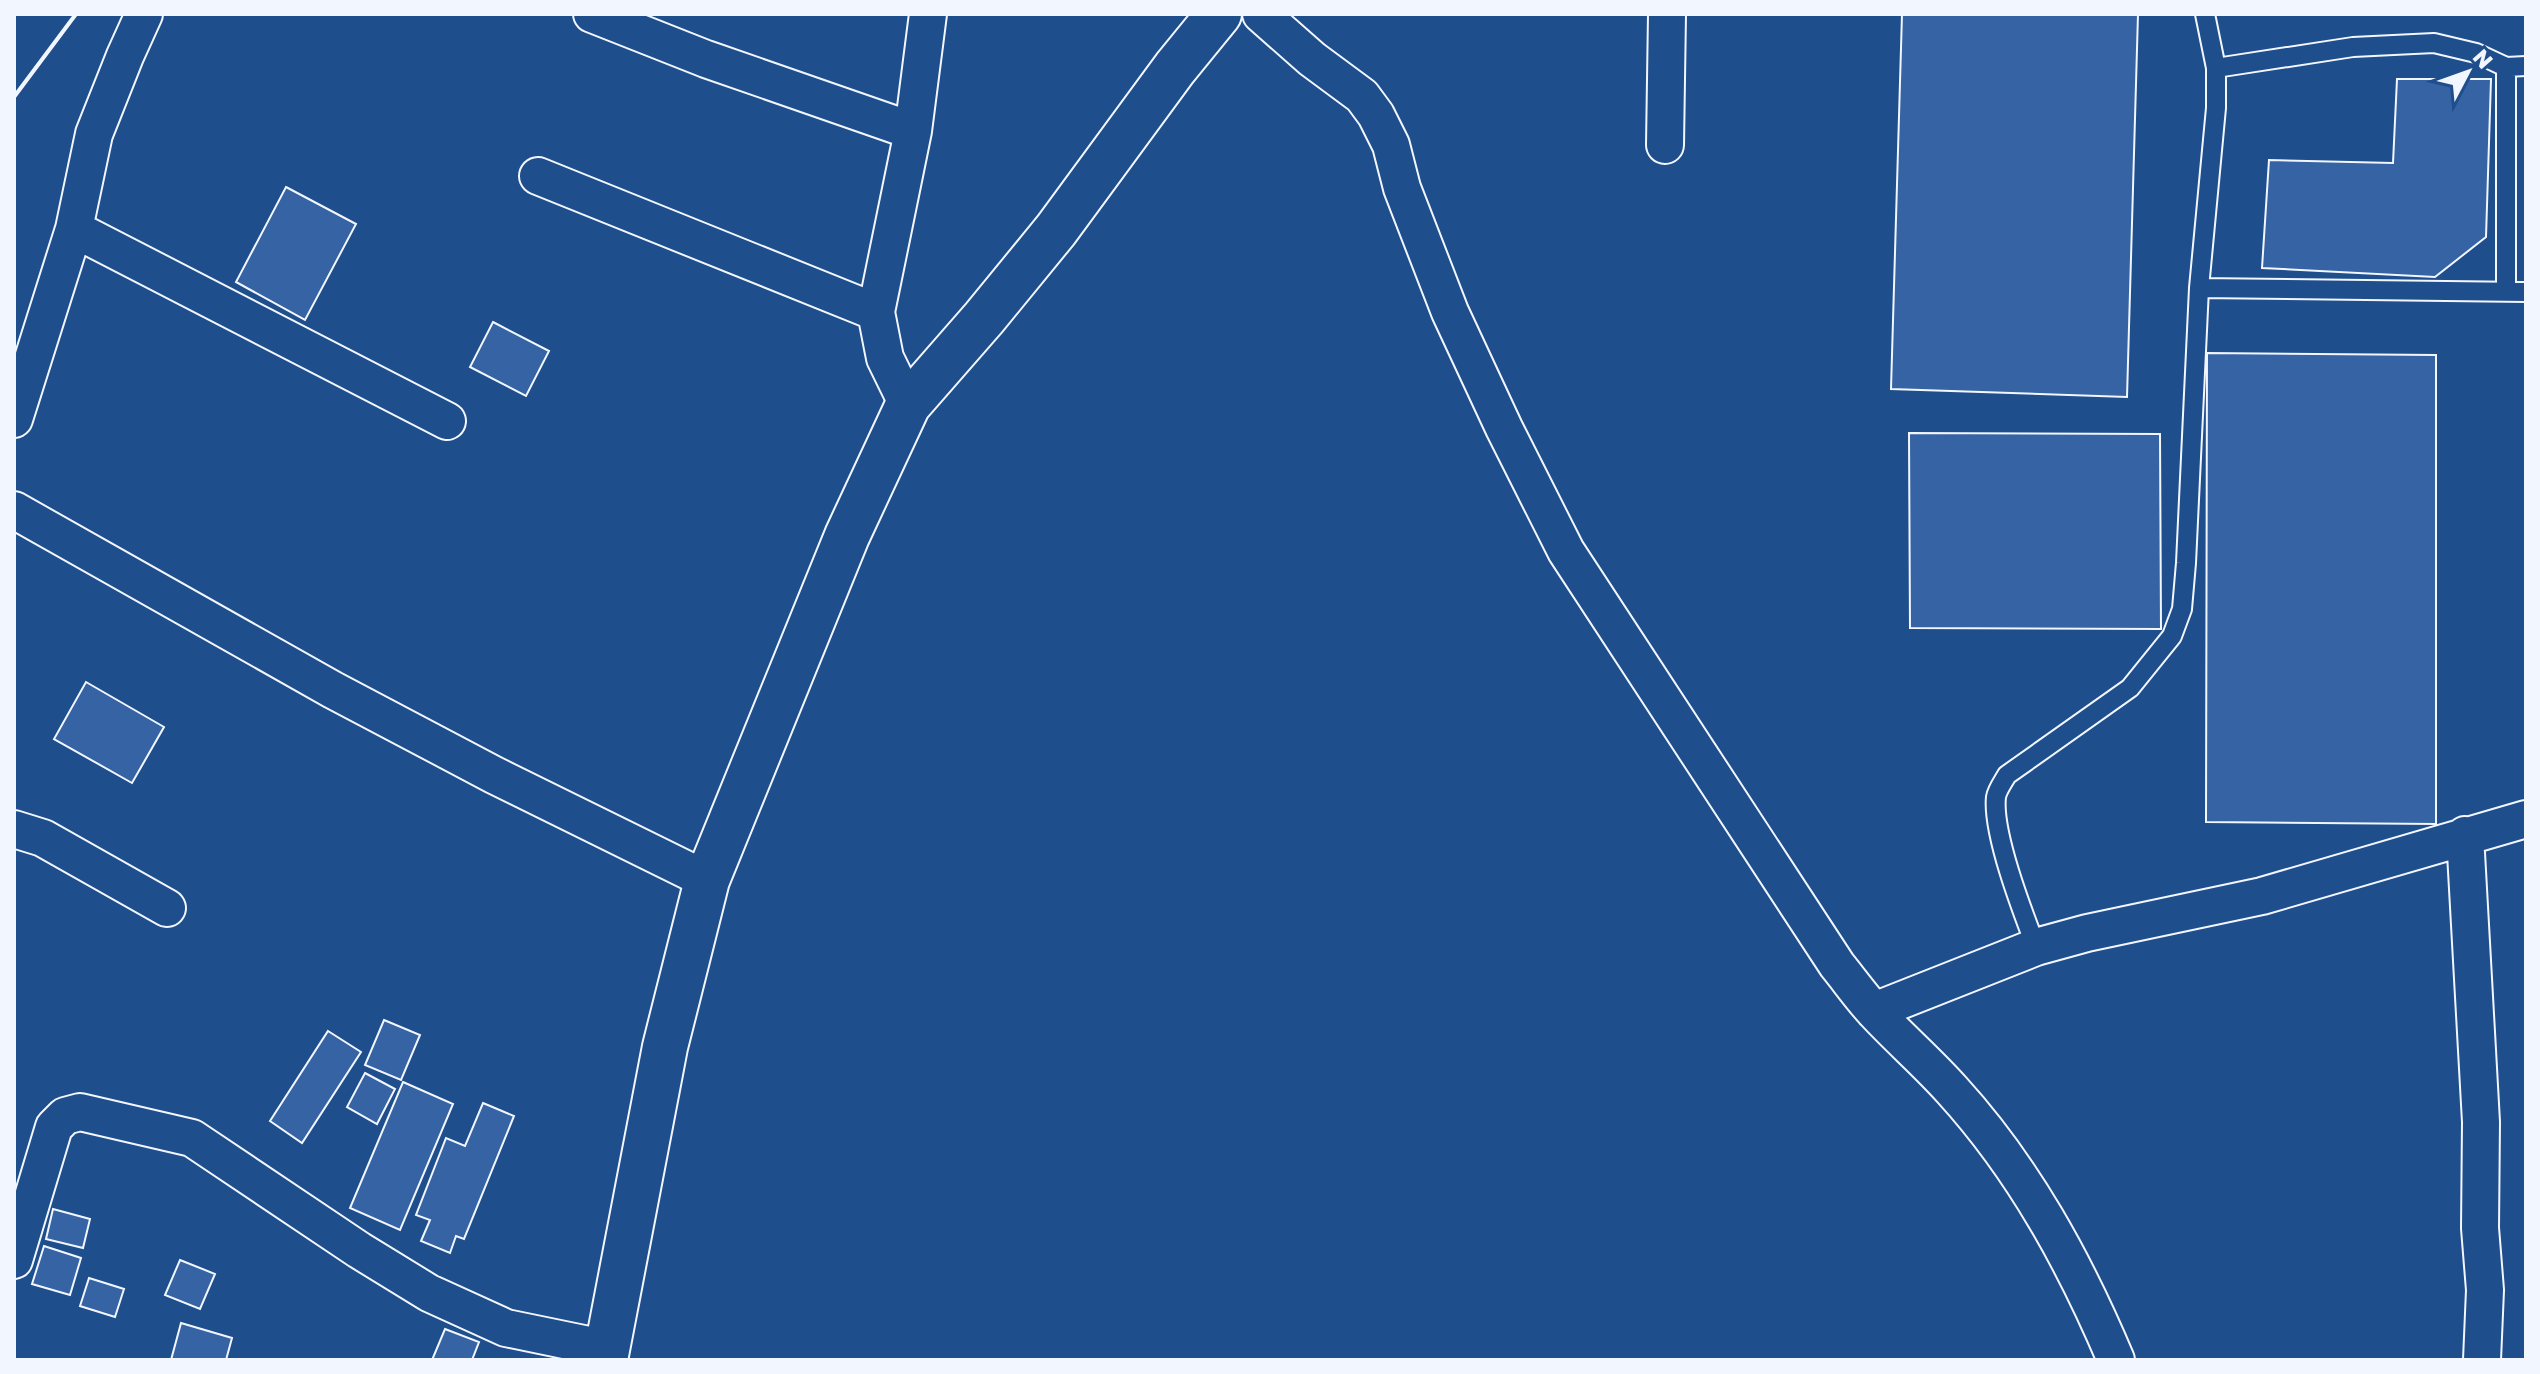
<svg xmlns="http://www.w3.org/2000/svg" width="2540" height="1374" viewBox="0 0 2540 1374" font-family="'Golos Text',sans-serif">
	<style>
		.building { fill: #3563a3; stroke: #f2f6ff; stroke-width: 2 }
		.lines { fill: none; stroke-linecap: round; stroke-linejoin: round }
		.service-casing { stroke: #f2f6ff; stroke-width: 22 }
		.minor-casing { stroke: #f2f6ff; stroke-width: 40 }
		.tertiary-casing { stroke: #f2f6ff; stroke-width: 48 }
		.service { stroke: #1f4e8c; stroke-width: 18 }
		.minor { stroke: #1f4e8c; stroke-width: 36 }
		.tertiary { stroke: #1f4e8c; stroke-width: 44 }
		.wall { stroke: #f2f6ff; stroke-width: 4 }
	</style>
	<rect width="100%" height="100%" fill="#1f4e8c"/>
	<path class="building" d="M1902 14H2138L2127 397 1891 389Z
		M2397 79H2491L2486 237 2435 277 2262 268 2269 160 2393 163Z
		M286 187 356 224 305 320 236 282Z
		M493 322 549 351 526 396 470 367Z
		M2207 353 2436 355V824L2206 822Z
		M1909 433 2160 434 2161 629 1910 628Z
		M86 682 164 727 132 783 54 739Z
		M384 1020 420 1035 401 1080 365 1065Z
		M328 1031 361 1052 302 1143 270 1121Z
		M365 1073 395 1089 377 1124 347 1107Z
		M403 1082 453 1104 400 1230 350 1208Z
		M483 1103 514 1116 464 1239 456 1236 450 1253 421 1241 430 1220 416 1215 446 1138 465 1146Z
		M53 1209 90 1219 83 1248 46 1239Z
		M44 1246 81 1258 70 1295 32 1284Z
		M180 1260 215 1274 200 1309 165 1295Z
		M89 1278 124 1289 115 1317 80 1306Z
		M181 1323 232 1338 226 1360H171Z
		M445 1329 479 1342 472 1360H432Z"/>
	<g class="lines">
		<g class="service-casing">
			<path id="service" d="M2216 68 2353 47 2434 43 2476 53 2506 67 2526 66
				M2199 288 2526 292
				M2506 291V67
				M2036 947C2023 913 1992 833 1996 797 1997 790 2003 782 2007 775L2130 688 2172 636 2182 609 2186 563 2199 288 2216 108V68L2205 14"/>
		</g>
		<g class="minor-casing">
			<path id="minor" d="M592 14 706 59 913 131
				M1261 14 1312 59 1362 96 1376 115 1391 145 1402 188 1450 312 1504 428 1566 551 1837 965C1850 981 1862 998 1875 1012 1900 1039 1928 1063 1952 1090 2024 1169 2075 1263 2116 1360
				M1665 145 1667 14
				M538 176 876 312
				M74 229 447 421
				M908 405 885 358 876 312 913 131 928 14
				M14 419 74 229 94 134 125 56 144 14
				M14 510 333 690 494 775 707 880
				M14 829 43 838 167 908
				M2465 835 2481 1122 2480 1228 2485 1290 2482 1360
				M1874 1011 2036 947 2087 933 2262 896 2526 819
				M14 1260 54 1127 65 1116 80 1112 192 1138 359 1250 429 1293 506 1328 608 1349"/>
		</g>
		<g class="tertiary-casing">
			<path id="tertiary" d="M605 1360 665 1047 707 880 847 536 908 405 984 318 1056 230 1175 68 1219 14"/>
		</g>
		<use href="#service" class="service"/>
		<use href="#minor" class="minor"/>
		<use href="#tertiary" class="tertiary"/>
		<path class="wall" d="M14 97 76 14"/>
	</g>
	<rect width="2540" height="1374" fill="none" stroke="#f2f6ff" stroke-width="32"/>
	<g transform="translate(2468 72) rotate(49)" stroke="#1f4e8c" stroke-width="6" paint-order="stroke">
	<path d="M0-6L14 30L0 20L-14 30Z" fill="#f2f6ff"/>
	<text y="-12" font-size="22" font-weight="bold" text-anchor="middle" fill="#f2f6ff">N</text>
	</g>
</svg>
